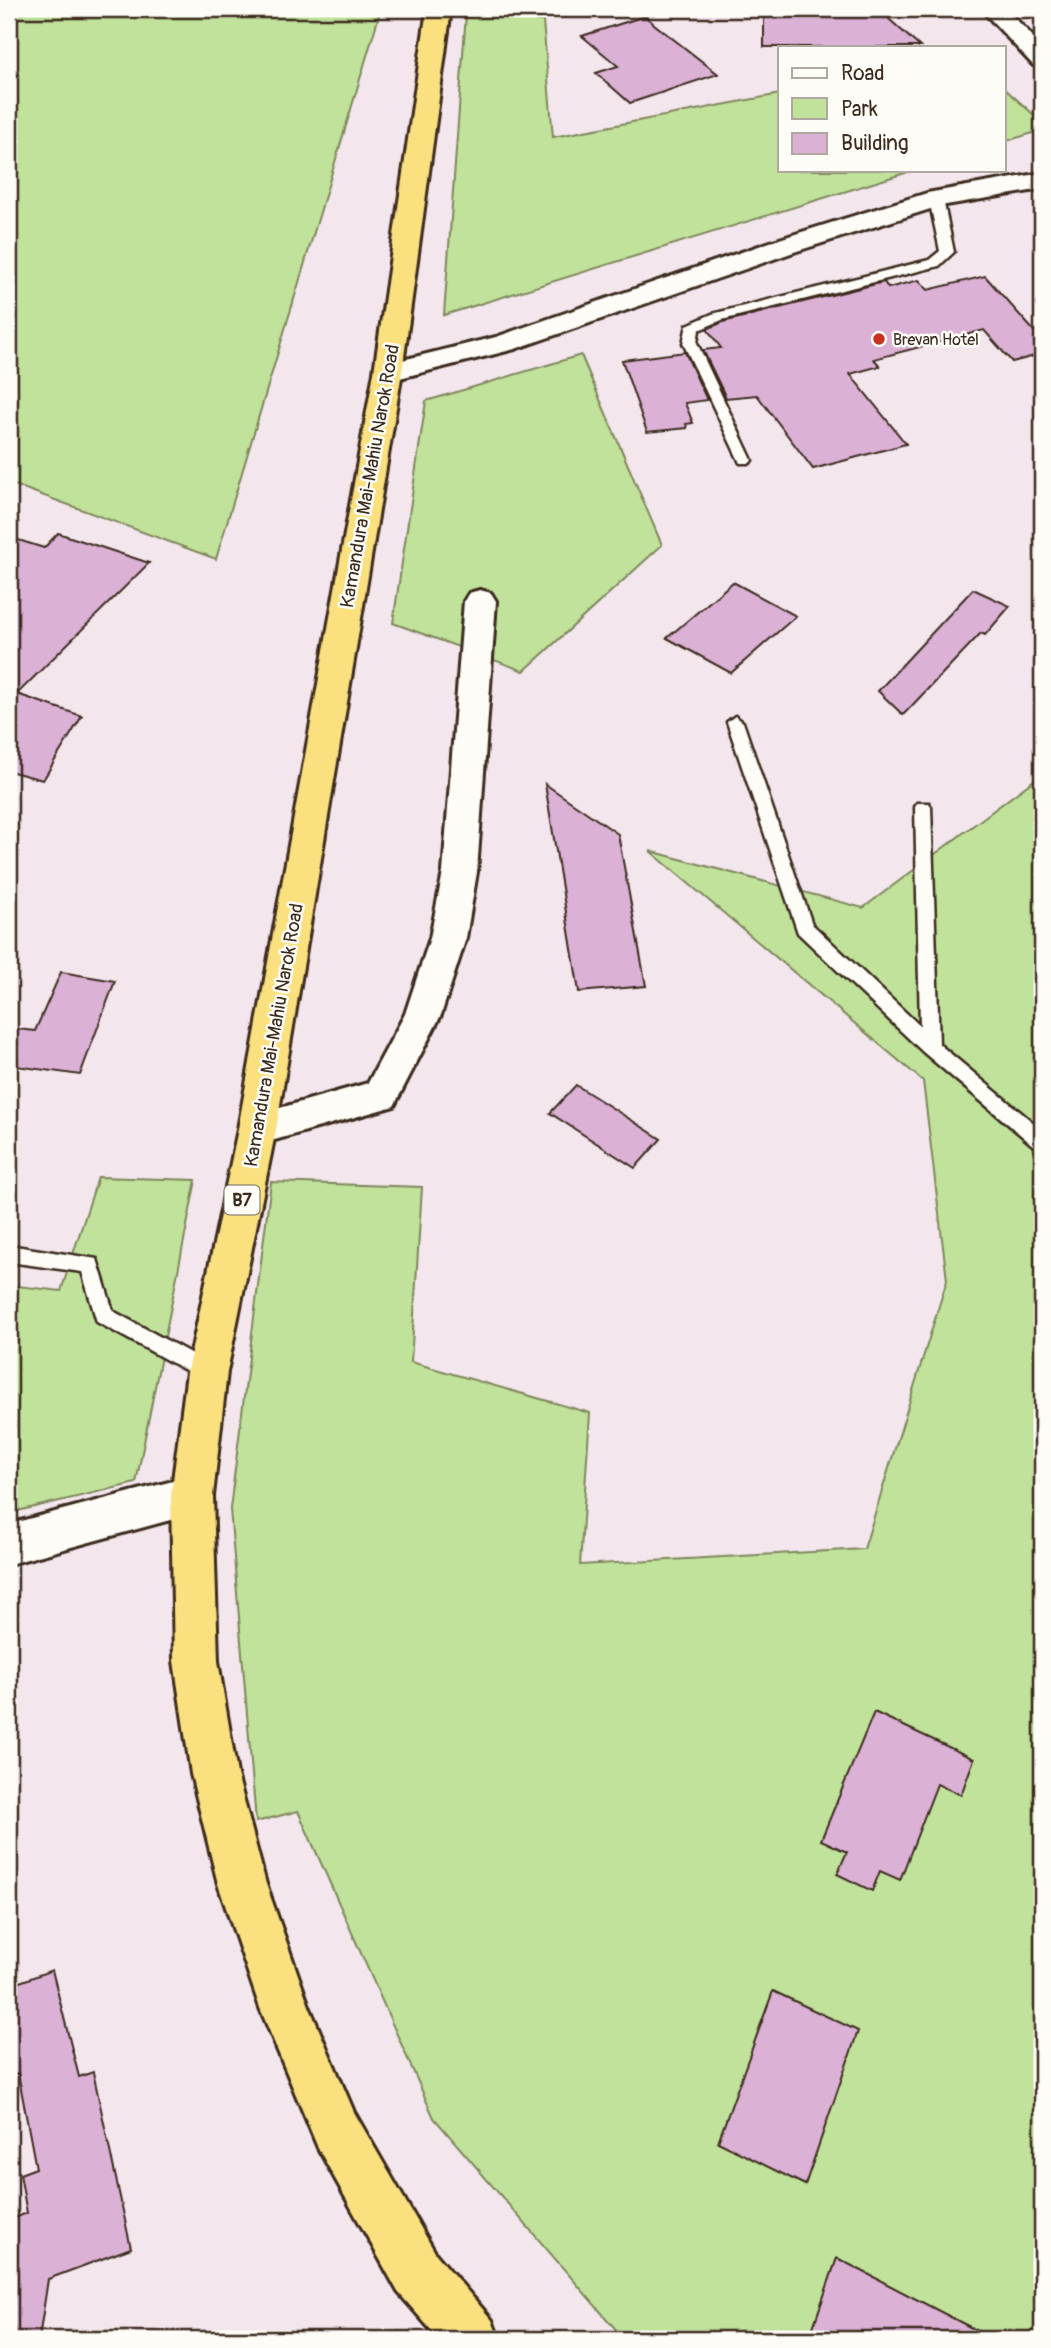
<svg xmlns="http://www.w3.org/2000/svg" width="1051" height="2348" viewBox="0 0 1051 2348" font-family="Pangolin,sans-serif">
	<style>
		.green { fill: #c1e29b; stroke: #7e865c; stroke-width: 2 }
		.building { fill: #dbb1d6; stroke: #3b2a1e; stroke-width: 2 }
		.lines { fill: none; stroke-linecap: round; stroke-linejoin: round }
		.lane-casing { stroke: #3b2a1e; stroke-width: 5 }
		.street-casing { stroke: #3b2a1e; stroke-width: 6 }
		.highway-casing { stroke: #3b2a1e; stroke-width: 6 }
		.lane { fill: #fdfcf7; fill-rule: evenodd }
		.street { fill: #fdfcf7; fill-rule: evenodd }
		.highway { fill: #fbe080; fill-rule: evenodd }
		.poi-dot { fill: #c8321e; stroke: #fdfcf7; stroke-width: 2.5 }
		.labels { text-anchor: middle; stroke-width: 5; stroke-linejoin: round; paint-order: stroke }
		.far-poi-label { font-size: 16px; fill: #3b2a1e; stroke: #fdfcf7; text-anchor: start }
		.shield { fill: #fdfcf7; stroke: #75695f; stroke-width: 2 }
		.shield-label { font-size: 18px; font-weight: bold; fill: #3b2a1e }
		.street-label { font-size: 19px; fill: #3b2a1e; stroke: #fdfcf7 }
	</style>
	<rect width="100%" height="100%" fill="#f3e6ed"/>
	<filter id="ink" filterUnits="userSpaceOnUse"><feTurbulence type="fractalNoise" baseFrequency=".0143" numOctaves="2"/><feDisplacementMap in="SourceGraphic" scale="14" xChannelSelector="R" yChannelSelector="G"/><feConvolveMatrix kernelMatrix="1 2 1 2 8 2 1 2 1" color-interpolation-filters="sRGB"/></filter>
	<g filter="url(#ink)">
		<path class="green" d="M9 9H381L216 559 9 483Z
			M466 13 543 21 553 137 780 94V170H915L444 315Z
			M1004 88 1042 122V130L1004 142Z
			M581 355 662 545 524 671 393 623 426 401Z
			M1042 774V2339H624L434 2118 298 1811 256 1822 230 1509 271 1182 422 1187 411 1362 590 1413 580 1565 864 1549 947 1280 923 1081 650 851 863 908Z
			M98 1177 196 1180 136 1483 9 1513V1285L61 1291Z"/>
		<path class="building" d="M764 9H878L920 47H764Z
			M645 16 654 24 718 74 630 103 596 73 618 66 582 36Z
			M985 276 1042 340V354L1012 362 984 330 874 359 880 366 850 374 906 444 813 469 757 395 726 398 703 350 721 348 707 329 723 322 884 282 888 288 919 280 928 290Z
			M685 352 707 400 685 403 693 423 686 424 687 428 647 432 622 360Z
			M58 533 149 563 17 694 82 716 43 780 9 771V537L44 548Z
			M733 582 796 616 731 673 667 638Z
			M973 589 1010 606 985 635 981 633 903 715 878 691Z
			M545 784 618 834 646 986 579 992Z
			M61 972 115 981 80 1075 9 1065V1028L35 1031Z
			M576 1085 661 1139 635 1168 550 1113Z
			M874 1712 974 1759 961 1795 937 1784 900 1880 880 1871 872 1891 837 1874 847 1852 821 1840Z
			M52 1970 79 2077 93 2072 131 2248 48 2279 39 2339H9V2220L27 2213 20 2174 36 2168 18 2073 9 2076V1986Z
			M773 1991 858 2031 805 2185 718 2142Z
			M837 2258 993 2339H809Z"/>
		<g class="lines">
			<g class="lane-casing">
				<path id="lane" d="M936 195 943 199 954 252 939 266 722 320 699 330 697 343 752 460 750 463H740L683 343 687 325 712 314 929 260 940 251 929 199Z
					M735 716 743 722 812 924 920 1026 915 807 917 803H929L931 807 939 1044 1042 1130V1149L1035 1147 923 1052 798 933 727 722Z
					M9 1245 97 1259 113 1311 214 1366 217 1372 214 1378 207 1381 200 1378 97 1322 82 1272 9 1262Z"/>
			</g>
			<g class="street-casing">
				<path id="street" d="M981 9H1006L1042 46V67L1033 65Z
					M1042 173V189L940 206 794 252 515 349 388 381 378 378 374 372 378 366 496 337 776 240 927 193Z
					M480 590 491 593 496 601 477 872 466 938 441 1015 394 1106 257 1145 244 1140 238 1129 244 1118 368 1083 405 1014 430 938 443 872 464 601 469 593Z
					M192 1476 207 1482 213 1496 207 1510 9 1564V1524Z"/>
			</g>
			<g class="highway-casing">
				<path id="highway" d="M427 9H451L402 372 276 1129 227 1372 213 1496 218 1661 237 1774 266 1884 309 2006 354 2112 436 2254 492 2320 499 2339H439L398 2292 318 2148 260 2008 218 1884 191 1774 174 1661 171 1496 187 1372 238 1129 374 372Z"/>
			</g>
			<use href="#lane" class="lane"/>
			<use href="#street" class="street"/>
			<use href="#highway" class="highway"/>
		</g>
	</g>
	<circle class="poi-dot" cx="879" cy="339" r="7"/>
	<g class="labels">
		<g class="far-poi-label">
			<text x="893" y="345">Brevan Hotel</text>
		</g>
		<rect class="shield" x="224.5" y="1185.5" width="35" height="29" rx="5"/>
		<g class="shield-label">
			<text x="242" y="1206">B7</text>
		</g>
		<g class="street-label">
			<text transform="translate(369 476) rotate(-80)" y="7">Kamandura Mai-Mahiu Narok Road</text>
			<text transform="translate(273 1035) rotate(-80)" y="7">Kamandura Mai-Mahiu Narok Road</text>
		</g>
	</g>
	<rect width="1051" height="2348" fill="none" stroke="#fdfcf7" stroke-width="35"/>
	<rect x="18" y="18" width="1016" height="2313" fill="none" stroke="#3b2a1e" stroke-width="2.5" filter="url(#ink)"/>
	<rect x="778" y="46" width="228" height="126" fill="#fdfcf7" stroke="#afa8a0" stroke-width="2"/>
	<rect x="792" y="68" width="35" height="10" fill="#fdfcf7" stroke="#afa8a0" stroke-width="2"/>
	<text x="841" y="80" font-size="21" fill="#3b2a1e">Road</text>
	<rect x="792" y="98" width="35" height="21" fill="#c1e29b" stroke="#afa8a0" stroke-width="2"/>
	<text x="841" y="116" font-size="21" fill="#3b2a1e">Park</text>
	<rect x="792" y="133" width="35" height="21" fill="#dbb1d6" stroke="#afa8a0" stroke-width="2"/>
	<text x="841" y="150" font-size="21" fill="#3b2a1e">Building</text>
</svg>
